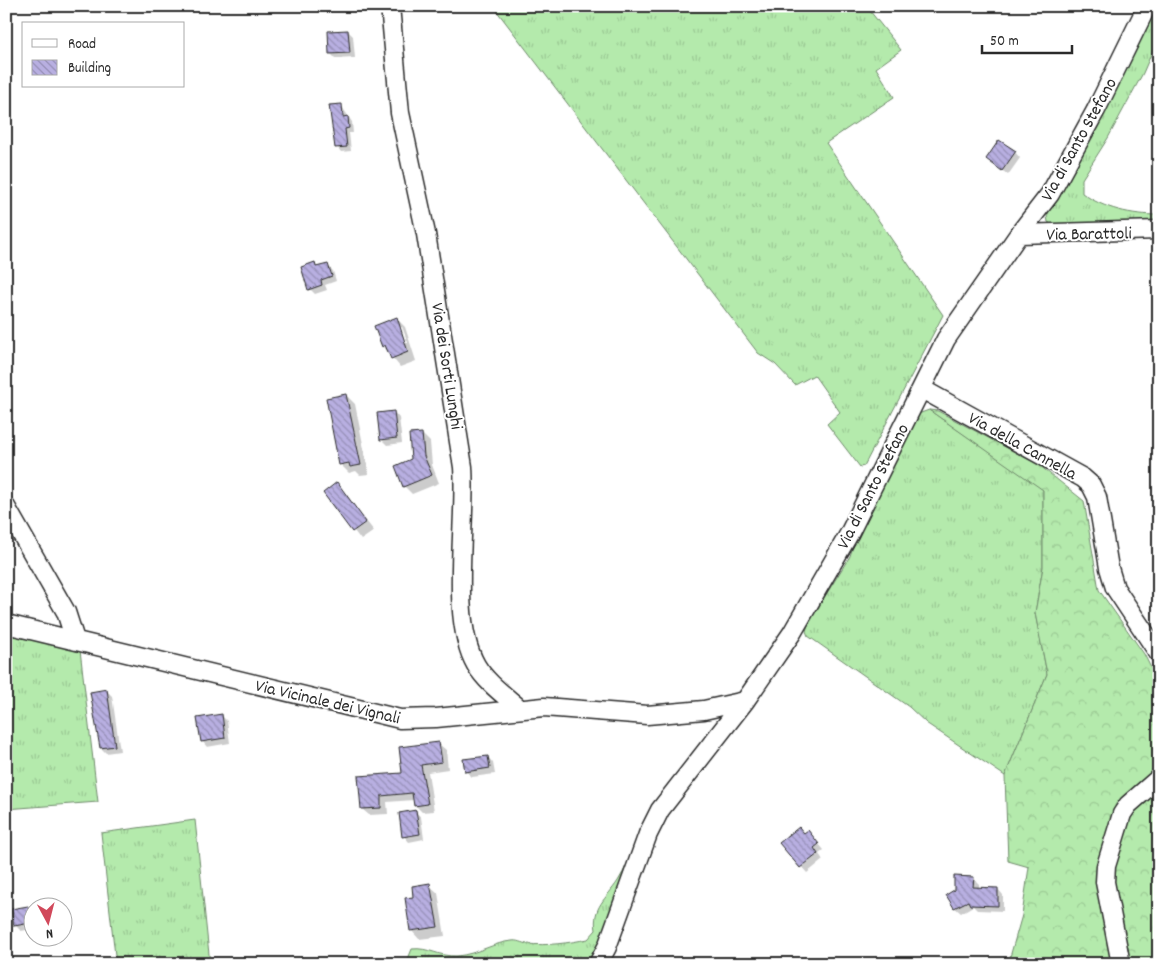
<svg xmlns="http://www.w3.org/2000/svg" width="1165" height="970" viewBox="0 0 1165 970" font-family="Dekko,sans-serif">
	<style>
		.grass { fill: url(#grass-tufts); stroke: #708a6c }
		.forest { fill: url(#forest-crowns); stroke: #708a6c }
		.shadow { fill: #0003; fill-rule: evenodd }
		.building { fill: url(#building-back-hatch); stroke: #2b2b2b }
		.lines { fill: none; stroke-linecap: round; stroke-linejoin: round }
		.minor-casing { stroke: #2b2b2b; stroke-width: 21 }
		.minor { stroke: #fff; stroke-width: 18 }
		.labels { text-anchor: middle; stroke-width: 4; stroke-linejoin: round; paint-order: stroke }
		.street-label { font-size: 18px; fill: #2b2b2b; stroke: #fff }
	</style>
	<defs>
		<pattern id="grass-tufts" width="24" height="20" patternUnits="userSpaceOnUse" patternTransform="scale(1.25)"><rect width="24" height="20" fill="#b4eaac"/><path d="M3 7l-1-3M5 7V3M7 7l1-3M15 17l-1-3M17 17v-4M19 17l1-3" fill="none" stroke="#9bc994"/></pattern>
		<pattern id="forest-crowns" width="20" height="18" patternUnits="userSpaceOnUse" patternTransform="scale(1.25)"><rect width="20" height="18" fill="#b4eaac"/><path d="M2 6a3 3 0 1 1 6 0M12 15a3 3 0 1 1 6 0" fill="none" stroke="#9bc994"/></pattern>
		<pattern id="building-back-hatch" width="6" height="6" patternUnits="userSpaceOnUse" patternTransform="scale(1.25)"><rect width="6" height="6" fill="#b8afe1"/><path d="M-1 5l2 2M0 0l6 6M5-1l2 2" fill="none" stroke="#968fb7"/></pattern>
	</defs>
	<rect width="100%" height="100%" fill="#fff"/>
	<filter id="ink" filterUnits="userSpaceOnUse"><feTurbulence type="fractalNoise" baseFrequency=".02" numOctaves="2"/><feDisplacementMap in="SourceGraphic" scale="10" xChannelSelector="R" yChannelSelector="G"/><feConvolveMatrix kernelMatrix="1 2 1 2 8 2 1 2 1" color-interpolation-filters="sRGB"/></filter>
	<g filter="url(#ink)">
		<path class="grass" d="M493 6H866L901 50 876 68 894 97 826 143 943 315 864 466 860 467 827 424 840 412 814 375 795 385 775 364 758 353Z
			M1154 6H1159V36L1143 73 1108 138 1082 179V193C1104 209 1132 215 1159 215V223L1053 225 1048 222 1047 216 1055 197Z
			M929 410 1043 489V567L1035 613 1047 674 1005 776 926 723 909 707 808 636 806 631 809 622 850 556 856 537 918 414Z
			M6 633 80 650 98 802 6 809Z
			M195 820 210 964H116L101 833Z
			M636 845 608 928 591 964H406L412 949C429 947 439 957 457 956 478 954 495 942 512 941 517 940 522 943 527 944 547 946 569 943 588 939L596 930C592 907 606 899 618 881 625 870 630 857 636 845Z"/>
		<path class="forest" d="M929 410 938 411 1039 465 1084 501 1099 590 1144 654 1159 684V964H1008L1022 915 1029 867 1008 861 1005 776 1047 674 1035 613 1043 567V490Z"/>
		<path class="shadow" d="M348 31 353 36 355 58 336 59 330 53Z
			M341 105 352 122 353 133H349L351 151 341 152 337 147Z
			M1015 152 1020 158 1008 175 988 159Z
			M314 264 319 268 327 265 333 271 336 281 325 285 327 290 315 294 310 289Z
			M397 319 405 327 416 361 400 367 383 346ZM400 327H402L408 343H406Z
			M346 395 355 404 369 474 360 475 356 471 349 473 340 464Z
			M394 412 399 418 402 443 387 445 381 439Z
			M422 434 430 442 432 465 439 483 412 494 404 486Z
			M337 484 374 531 361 540 325 493Z
			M107 691 112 696 120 751 106 753 101 748Z
			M222 716 227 721 230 743 207 747 202 741Z
			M439 744 446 750 448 769 428 772 434 811 422 812 415 805 414 800 387 802 388 814 369 815 362 809Z
			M488 757 493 763 495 774 472 777 466 771Z
			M415 812 421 817 424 839 409 842 404 836Z
			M805 834 813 837 824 850 819 854 823 860 807 873 781 843Z
			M973 878 979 884V888L998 889 1003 895V911L977 910 973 906 961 913 955 908 948 895Z
			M429 885 438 893 445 936 419 939 411 930 415 898Z
			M28 908 32 912V929L21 931 15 925Z"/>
		<path class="building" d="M348 30 350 53 329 54 328 31Z
			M342 104 343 117 348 116 349 128 345 129 347 147 335 148 329 105Z
			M999 140 1016 151 1002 171 986 159Z
			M315 262 316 267 328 264 332 276 321 280 322 285 308 290 301 267Z
			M397 317 408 352 391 359 385 345 382 347 374 326Z
			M346 394 361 465 350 467 349 463 339 465 326 398Z
			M394 411 397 438 380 440 377 413Z
			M422 433 424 456 432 475 403 487 395 466 411 459 409 434Z
			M337 482 366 522 352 532 323 493Z
			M107 689 115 746 100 748 90 692Z
			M222 714 225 738 201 742 197 718Z
			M439 742 442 762 421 765 428 804 414 806 412 793 381 796V808L361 809 358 776 402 773 399 747Z
			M488 756 490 768 465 772 463 759Z
			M416 810 420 834 402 837 399 813Z
			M799 827 804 833 808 830 819 844 814 848 818 854 800 868 779 843Z
			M954 876 974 877 973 887 998 888V906L970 905 968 901 954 908 946 895 954 890Z
			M430 883 438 927 410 931 405 898 413 897 412 886Z
			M28 906 31 923 14 926 11 909Z"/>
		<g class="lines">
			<g class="minor-casing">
				<path id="minor" d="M390 6 400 113 426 234 463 467C467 523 449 618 476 665 486 682 504 695 519 708
					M1019 234 1159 230
					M922 389 1083 478 1091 485 1097 497 1109 568 1115 588 1159 654
					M6 507 66 612 75 640
					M6 624 400 719 436 718 544 707 647 715 704 710 745 701
					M598 964 607 947 648 834 660 810 745 701 792 633 849 534 946 339 1019 234 1050 194 1096 110 1147 6
					M1121 964 1105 882 1106 866 1122 814 1128 805 1159 778"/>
			</g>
			<use href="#minor" class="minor"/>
		</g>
	</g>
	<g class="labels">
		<g class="street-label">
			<text transform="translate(1078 139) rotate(-61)" y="6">Via di Santo Stefano</text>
			<text transform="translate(1089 233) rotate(-1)" y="6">Via Barattoli</text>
			<text transform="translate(448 366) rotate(81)" y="6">Via dei Sorti Lunghi</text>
			<text transform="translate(1023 445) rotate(29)" y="6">Via della Cannella</text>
			<text transform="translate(872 486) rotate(-63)" y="6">Via di Santo Stefano</text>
			<text transform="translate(328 701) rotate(13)" y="6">Via Vicinale dei Vignali</text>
		</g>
	</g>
	<rect width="1165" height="970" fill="none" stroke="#fff" stroke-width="25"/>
	<rect x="12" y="12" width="1140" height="945" fill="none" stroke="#2b2b2b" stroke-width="2" filter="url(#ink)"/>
	<rect x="22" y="22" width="162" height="65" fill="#ffffff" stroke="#aaaaaa"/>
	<rect x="32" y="39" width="25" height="8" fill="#ffffff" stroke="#aaaaaa"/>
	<text x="68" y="48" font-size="15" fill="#2b2b2b">Road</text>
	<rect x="32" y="60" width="25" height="15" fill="url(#building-back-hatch)" stroke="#aaaaaa"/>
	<text x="68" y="72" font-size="15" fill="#2b2b2b">Building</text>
	<g transform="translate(48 922) rotate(173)"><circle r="24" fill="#ffffff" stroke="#aaaaaa"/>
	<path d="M0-4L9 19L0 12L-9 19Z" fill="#d1495b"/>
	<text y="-8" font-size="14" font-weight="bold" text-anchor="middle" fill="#2b2b2b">N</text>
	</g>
	<path d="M982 45v8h90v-8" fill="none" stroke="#2b2b2b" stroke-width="2.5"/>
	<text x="990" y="45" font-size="15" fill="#2b2b2b" stroke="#ffffff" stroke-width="4" paint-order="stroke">50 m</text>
</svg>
